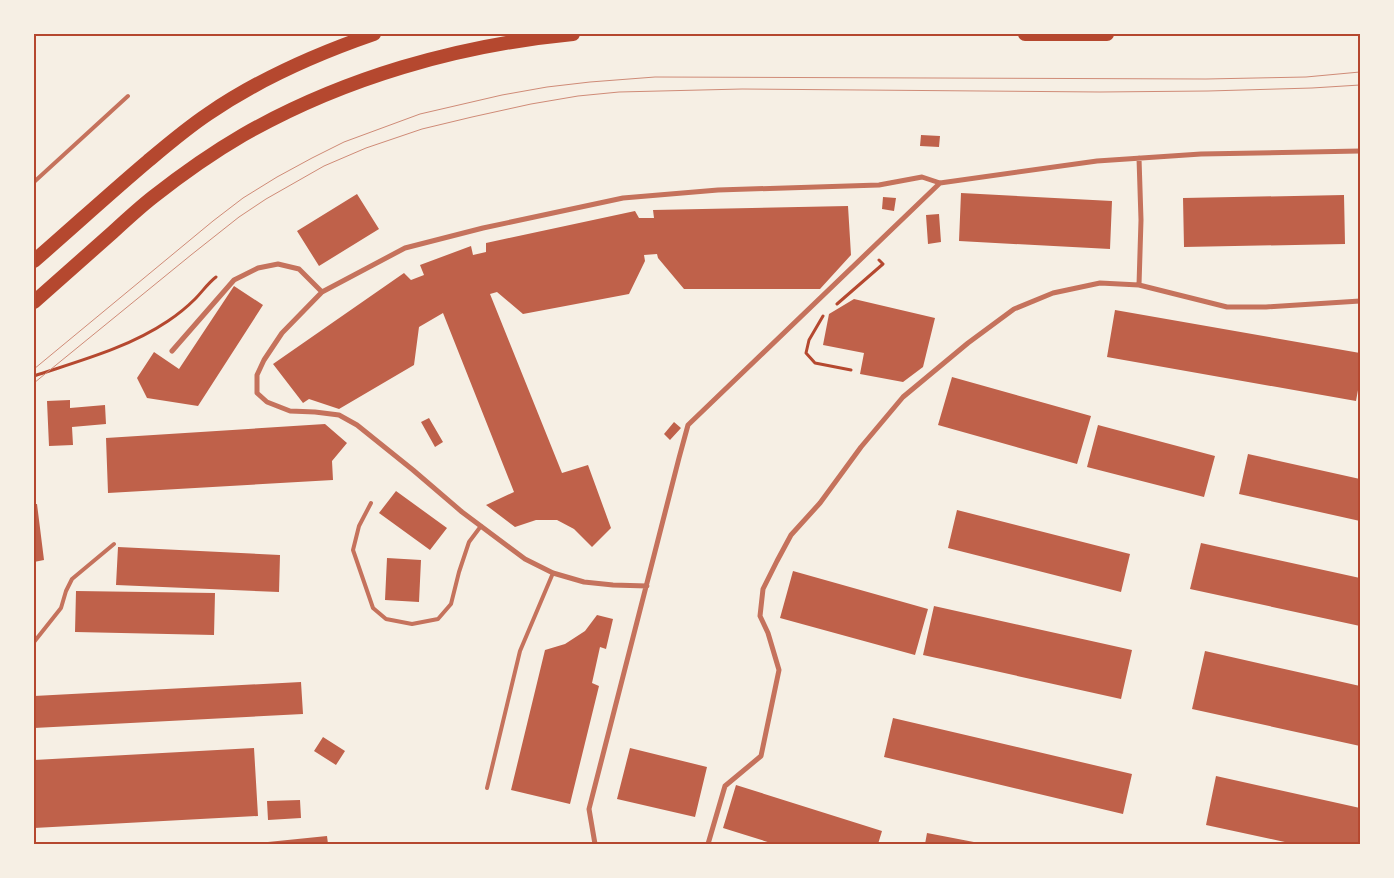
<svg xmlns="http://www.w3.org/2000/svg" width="1394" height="878" viewBox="0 0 1394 878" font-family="'PT Sans Narrow',sans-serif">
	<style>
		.building { fill: #bf614a }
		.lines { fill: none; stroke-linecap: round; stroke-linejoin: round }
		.path { stroke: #b5482f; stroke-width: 3 }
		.service { stroke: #c5725c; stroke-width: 4 }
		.minor { stroke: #c5725c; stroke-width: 5 }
		.trunk { stroke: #b5482f; stroke-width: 14 }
		.tram { stroke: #cf8b77; stroke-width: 1 }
		.neatline { fill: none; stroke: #b5482f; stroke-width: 2 }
	</style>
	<rect width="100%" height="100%" fill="#f6efe4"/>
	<path class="building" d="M921 135 940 136 939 147 920 146Z
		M961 193 1112 201 1110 249 959 241Z
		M357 194 379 229 319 266 297 231Z
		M1344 195 1345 244 1184 247 1183 198Z
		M883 197 896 198 894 211 882 209Z
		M848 206 851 255 820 289H684L658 258 657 254 644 255 645 261 629 294 523 314 497 292 490 294 562 473 588 465 611 528 592 547 574 529 557 520H536L515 527 486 505 514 492 443 313 419 327 414 365 339 409 309 399 303 403 273 364 404 273 411 280 424 275 420 265 471 246 473 255 486 252V243L635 211 639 218H654L653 210Z
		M939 214 941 242 928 244 926 215Z
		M234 286 263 305 198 406 147 398 137 378 154 352 179 369Z
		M854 299 935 318 923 367 903 382 860 374 864 353 823 345 829 314Z
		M1115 310 1360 353V379L1356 401 1107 357Z
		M952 377 1091 416 1077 464 938 425Z
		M70 400V408L105 405 106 424 72 427 73 445 49 446 47 401Z
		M429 418 443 442 435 447 421 422Z
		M674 422 681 428 670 440 664 434Z
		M325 424 347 443 332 461 333 480 108 493 106 438Z
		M1098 425 1215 456 1204 497 1087 467Z
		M1248 454 1360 479V521L1239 494Z
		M396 491 447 528 430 550 379 513Z
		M34 504H37L44 560 34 562Z
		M957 510 1130 554 1121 592 948 548Z
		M1201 543 1360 578V626L1190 589Z
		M118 547 280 555 279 592 116 585Z
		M387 558 421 560 419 602 385 600Z
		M793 571 928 609 915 655 780 618Z
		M76 591 215 593 214 635 75 632Z
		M934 606 1132 650 1121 699 923 655Z
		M597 615 613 619 606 649 600 647 592 683 599 686 570 804 511 790 545 650 565 644 585 631Z
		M1205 651 1360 686V746L1192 709Z
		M301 682 303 714 34 728V696Z
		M893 718 1132 774 1123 814 884 757Z
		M323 737 345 751 336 765 314 751Z
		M254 748 258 816 34 828V760Z
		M630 748 707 767 695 817 617 799Z
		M1216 776 1360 808V844H1294L1206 825Z
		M736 785 882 831 878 844H774L723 828Z
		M300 800 301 818 268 820 267 801Z
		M927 833 979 843V844H925Z
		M327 836 328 844H258V843Z"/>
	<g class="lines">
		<path class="path" d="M837 304 883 264 879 260
			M823 316 809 340 806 353 815 363 851 370
			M34 376C79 361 128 348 168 321 177 315 187 307 195 299 202 292 208 283 216 277"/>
		<path class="service" d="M34 182 128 96
			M371 503 359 526 353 550 373 608 386 619 412 624 438 619 451 604 459 572 469 542 481 526
			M34 642 61 608 66 591 72 579 114 544
			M487 788 520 651 553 573"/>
		<path class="minor" d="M1139 285 1141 220 1139 158
			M172 351 234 280 258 268 278 264 299 269 322 292
			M647 586 613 585 584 582 553 573 525 559 462 512 413 470 357 425 339 415 315 412 290 411 267 402 257 393V375L264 360 282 333 322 292 405 248 483 228 623 198 718 190 879 185 922 177 940 183 1097 161 1201 154 1360 151
			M595 844 589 809 679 458 688 425 940 183
			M708 844 725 786 761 756 779 670 768 633 760 616 763 589 777 561 791 535 820 503 861 447 903 397 968 343 1014 309 1053 293 1100 283 1139 285 1227 307H1266L1360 301"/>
		<path class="trunk" d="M1025 34H1107
			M34 261C72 228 109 194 148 161 167 145 187 128 208 114 259 79 316 54 374 34
			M34 302C60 279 87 255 113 232 126 220 139 208 153 197 181 175 212 153 243 135 343 78 458 45 573 34"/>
		<path class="tram" d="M34 369 213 221 243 198 277 177 312 158 344 142 420 114 502 95 547 87 590 82 655 77 1206 79 1306 77 1360 72
			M34 383 191 255 239 217 266 199 324 166 366 148 422 129 472 117 531 104 578 96 619 92 742 89 1100 92 1208 91 1312 88 1360 85"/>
	</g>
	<rect width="1394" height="878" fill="none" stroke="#f6efe4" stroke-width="70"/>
	<rect x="35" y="35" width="1324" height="808" class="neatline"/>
</svg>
